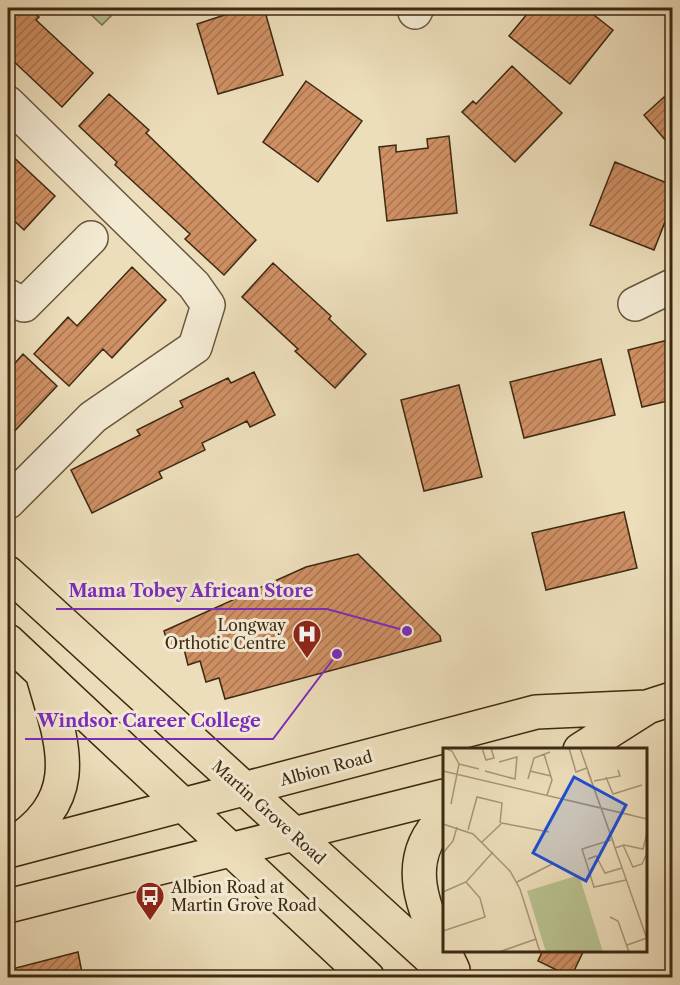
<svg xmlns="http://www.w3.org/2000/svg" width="680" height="985" viewBox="0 0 680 985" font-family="'Libre Caslon Text',serif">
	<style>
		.forest { fill: url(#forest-crowns); stroke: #7a7551; stroke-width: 1.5 }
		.building { fill: url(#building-hatch); stroke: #3c2912; stroke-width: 1.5 }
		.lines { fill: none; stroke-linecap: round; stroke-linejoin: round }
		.minor-casing { stroke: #68563c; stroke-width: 36 }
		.major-casing { stroke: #3c2912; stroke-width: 36 }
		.minor { stroke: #f3ead3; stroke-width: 33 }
		.major { stroke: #eddebb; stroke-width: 33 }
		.labels { text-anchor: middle; stroke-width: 6; stroke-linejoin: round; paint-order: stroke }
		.poi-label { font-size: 16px; fill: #3c2912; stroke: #f3ead3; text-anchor: end }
		.street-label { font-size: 16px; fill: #3c2912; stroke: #f3ead3 }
		.inset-road { fill: none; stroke: #a69677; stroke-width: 1.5 }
		.view { fill: #1d4ed8; fill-opacity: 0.15; stroke: #1d4ed8; stroke-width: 3 }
		.inset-edge { fill: none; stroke: #3c2912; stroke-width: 3 }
		.leader { fill: none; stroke: #7b2cbf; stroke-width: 2 }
		.callout-dot { fill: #7b2cbf; stroke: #f3ead3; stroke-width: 2 }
		.callout-label { font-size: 18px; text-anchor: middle; font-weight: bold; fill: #7b2cbf; stroke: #f3ead3; stroke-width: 6; stroke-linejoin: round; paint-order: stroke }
	</style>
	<defs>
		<pattern id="forest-crowns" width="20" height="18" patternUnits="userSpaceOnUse" patternTransform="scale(1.5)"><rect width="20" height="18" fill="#b9c190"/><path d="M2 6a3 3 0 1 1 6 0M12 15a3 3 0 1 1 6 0" fill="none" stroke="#989d74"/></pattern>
		<pattern id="building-hatch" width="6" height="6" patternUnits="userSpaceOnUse" patternTransform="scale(1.5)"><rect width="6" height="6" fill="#cf9064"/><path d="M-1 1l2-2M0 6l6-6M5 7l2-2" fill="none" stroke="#a97651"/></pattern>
	</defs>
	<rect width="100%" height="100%" fill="#eddebb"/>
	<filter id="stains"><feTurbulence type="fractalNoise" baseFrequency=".00333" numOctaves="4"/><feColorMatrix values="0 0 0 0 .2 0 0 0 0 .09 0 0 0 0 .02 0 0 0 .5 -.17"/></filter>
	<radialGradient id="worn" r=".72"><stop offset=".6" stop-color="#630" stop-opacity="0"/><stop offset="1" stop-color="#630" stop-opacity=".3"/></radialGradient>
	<path class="forest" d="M84 8H119L102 25Z"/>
	<path class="building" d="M8 8H28L39 17 36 20 93 73 62 107 8 56Z
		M246 8H264L283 75 218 94 197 24Z
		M532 8H585L613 30 570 84 509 36Z
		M512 66 562 113 515 162 462 112 473 101 476 104Z
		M306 81 362 121 318 182 263 142Z
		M672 90V148L644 115Z
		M109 94 149 130 146 133 256 240 224 275 185 239 190 234 115 165 117 162 79 126Z
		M449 136 457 213 387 221 379 147 396 145V152L428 148 427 139Z
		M8 152 55 196 24 230 8 215Z
		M615 162 672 185V204L654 250 590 225Z
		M273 263 331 316 329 319 366 354 335 388 295 351 298 349 242 297Z
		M132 267 166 300 112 358 103 349 69 386 34 354 68 317 77 326Z
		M672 339V400L642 407 628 350Z
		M23 354 57 386 8 438V371Z
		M601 359 615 415 524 438 510 382Z
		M254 372 275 415 250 427 247 421 202 443 205 450 159 472 162 478 92 513 71 470 140 435 137 430 183 407 180 401 228 378 231 383Z
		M459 385 482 477 424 491 401 400Z
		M624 512 637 568 546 590 532 533Z
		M358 554 440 636 441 641 225 699 219 678 206 682 200 661 188 665 183 645 169 648 164 631 306 567Z
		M543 950H584L571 977 538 961Z
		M78 952 83 978H8V970Z"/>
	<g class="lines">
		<g class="minor-casing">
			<path id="minor" d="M415 12 417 8
				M8 103 194 285 208 305 195 347 93 417 8 502
				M8 296 24 305 91 238
				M635 304 672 286"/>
		</g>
		<g class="major-casing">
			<path id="major" d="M8 573 452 978
				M8 641 368 978
				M580 750 646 708
				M444 818C395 865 430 921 453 970
				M8 847C85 800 64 748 43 676
				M8 851 536 712 647 707 672 699
				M8 906 444 796"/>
		</g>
		<use href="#minor" class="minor"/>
		<use href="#major" class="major"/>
	</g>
	<defs>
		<g id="hospital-pin" transform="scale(1.5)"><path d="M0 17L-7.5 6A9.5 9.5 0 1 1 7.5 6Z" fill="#8f2418" stroke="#f3ead3"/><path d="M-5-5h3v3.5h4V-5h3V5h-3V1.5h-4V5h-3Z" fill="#fff"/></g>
		<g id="bus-pin" transform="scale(1.5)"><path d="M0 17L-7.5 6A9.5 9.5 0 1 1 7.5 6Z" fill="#8f2418" stroke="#f3ead3"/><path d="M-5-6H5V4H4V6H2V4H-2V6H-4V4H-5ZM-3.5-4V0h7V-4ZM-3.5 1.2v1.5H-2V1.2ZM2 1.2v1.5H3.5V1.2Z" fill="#fff"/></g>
	</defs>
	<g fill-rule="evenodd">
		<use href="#hospital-pin" x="307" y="634"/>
		<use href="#bus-pin" x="150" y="896"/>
	</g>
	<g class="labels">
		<g class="poi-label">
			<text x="286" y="631">Longway<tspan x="286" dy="18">Orthotic Centre</tspan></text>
			<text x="171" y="893" text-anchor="start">Albion Road at<tspan x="171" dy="18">Martin Grove Road</tspan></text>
		</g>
		<g class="street-label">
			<text transform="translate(326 768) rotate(-15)" y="6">Albion Road</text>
			<text transform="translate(269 812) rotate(42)" y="6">Martin Grove Road</text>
		</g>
	</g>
	<g transform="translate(443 748)">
		<rect width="204" height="204" fill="#eddebb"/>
		<path d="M136 127 160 204H103L84 143Z" fill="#b9c190"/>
		<path class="inset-road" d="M1 0 9 3 16 16 8 56M39 0 43 12 51 10 48 0M126 0 133 24 144 20M137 0 204 191M101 6 109 32 104 47M16 16 36 21M0 23 204 71M42 23 72 31 74 9 56 14M87 23 108 28M145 24 171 96M163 29 170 46 199 37M85 31 91 10 107 4M151 33 177 28 175 22M124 52 188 67M0 76 30 86 67 123 77 141 97 204M25 82 34 49 59 55 57 75M168 92 139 101 151 139 183 132M39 94 59 75 106 84M180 97 190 119 199 116 204 105M172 100 181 97 200 101 204 85M0 105 10 93 14 79M145 111 153 108 162 125 179 120M74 134 111 115M0 144 23 134 50 104M167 169 175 173 186 204M0 183 42 169 37 150 23 134M184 197 204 190M56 204 93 191"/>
		<path class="view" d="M131 29 183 57 143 133 90 105Z"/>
		<rect width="204" height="204" class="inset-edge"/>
	</g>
	<path class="leader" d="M407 631L327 609H56M337 654L273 739H25"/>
	<g class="callout-dot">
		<circle cx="407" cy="631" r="6"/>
		<circle cx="337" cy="654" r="6"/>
	</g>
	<g class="callout-label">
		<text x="191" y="597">Mama Tobey African Store</text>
		<text x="149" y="727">Windsor Career College</text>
	</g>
	<rect width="680" height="985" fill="none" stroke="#eddebb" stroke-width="30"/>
	<rect x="9" y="9" width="662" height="967" fill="none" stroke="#3c2912" stroke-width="3"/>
	<rect x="15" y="15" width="650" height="955" fill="none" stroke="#3c2912" stroke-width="1.5"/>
	<rect width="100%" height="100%" filter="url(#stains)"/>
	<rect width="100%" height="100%" fill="url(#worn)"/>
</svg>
